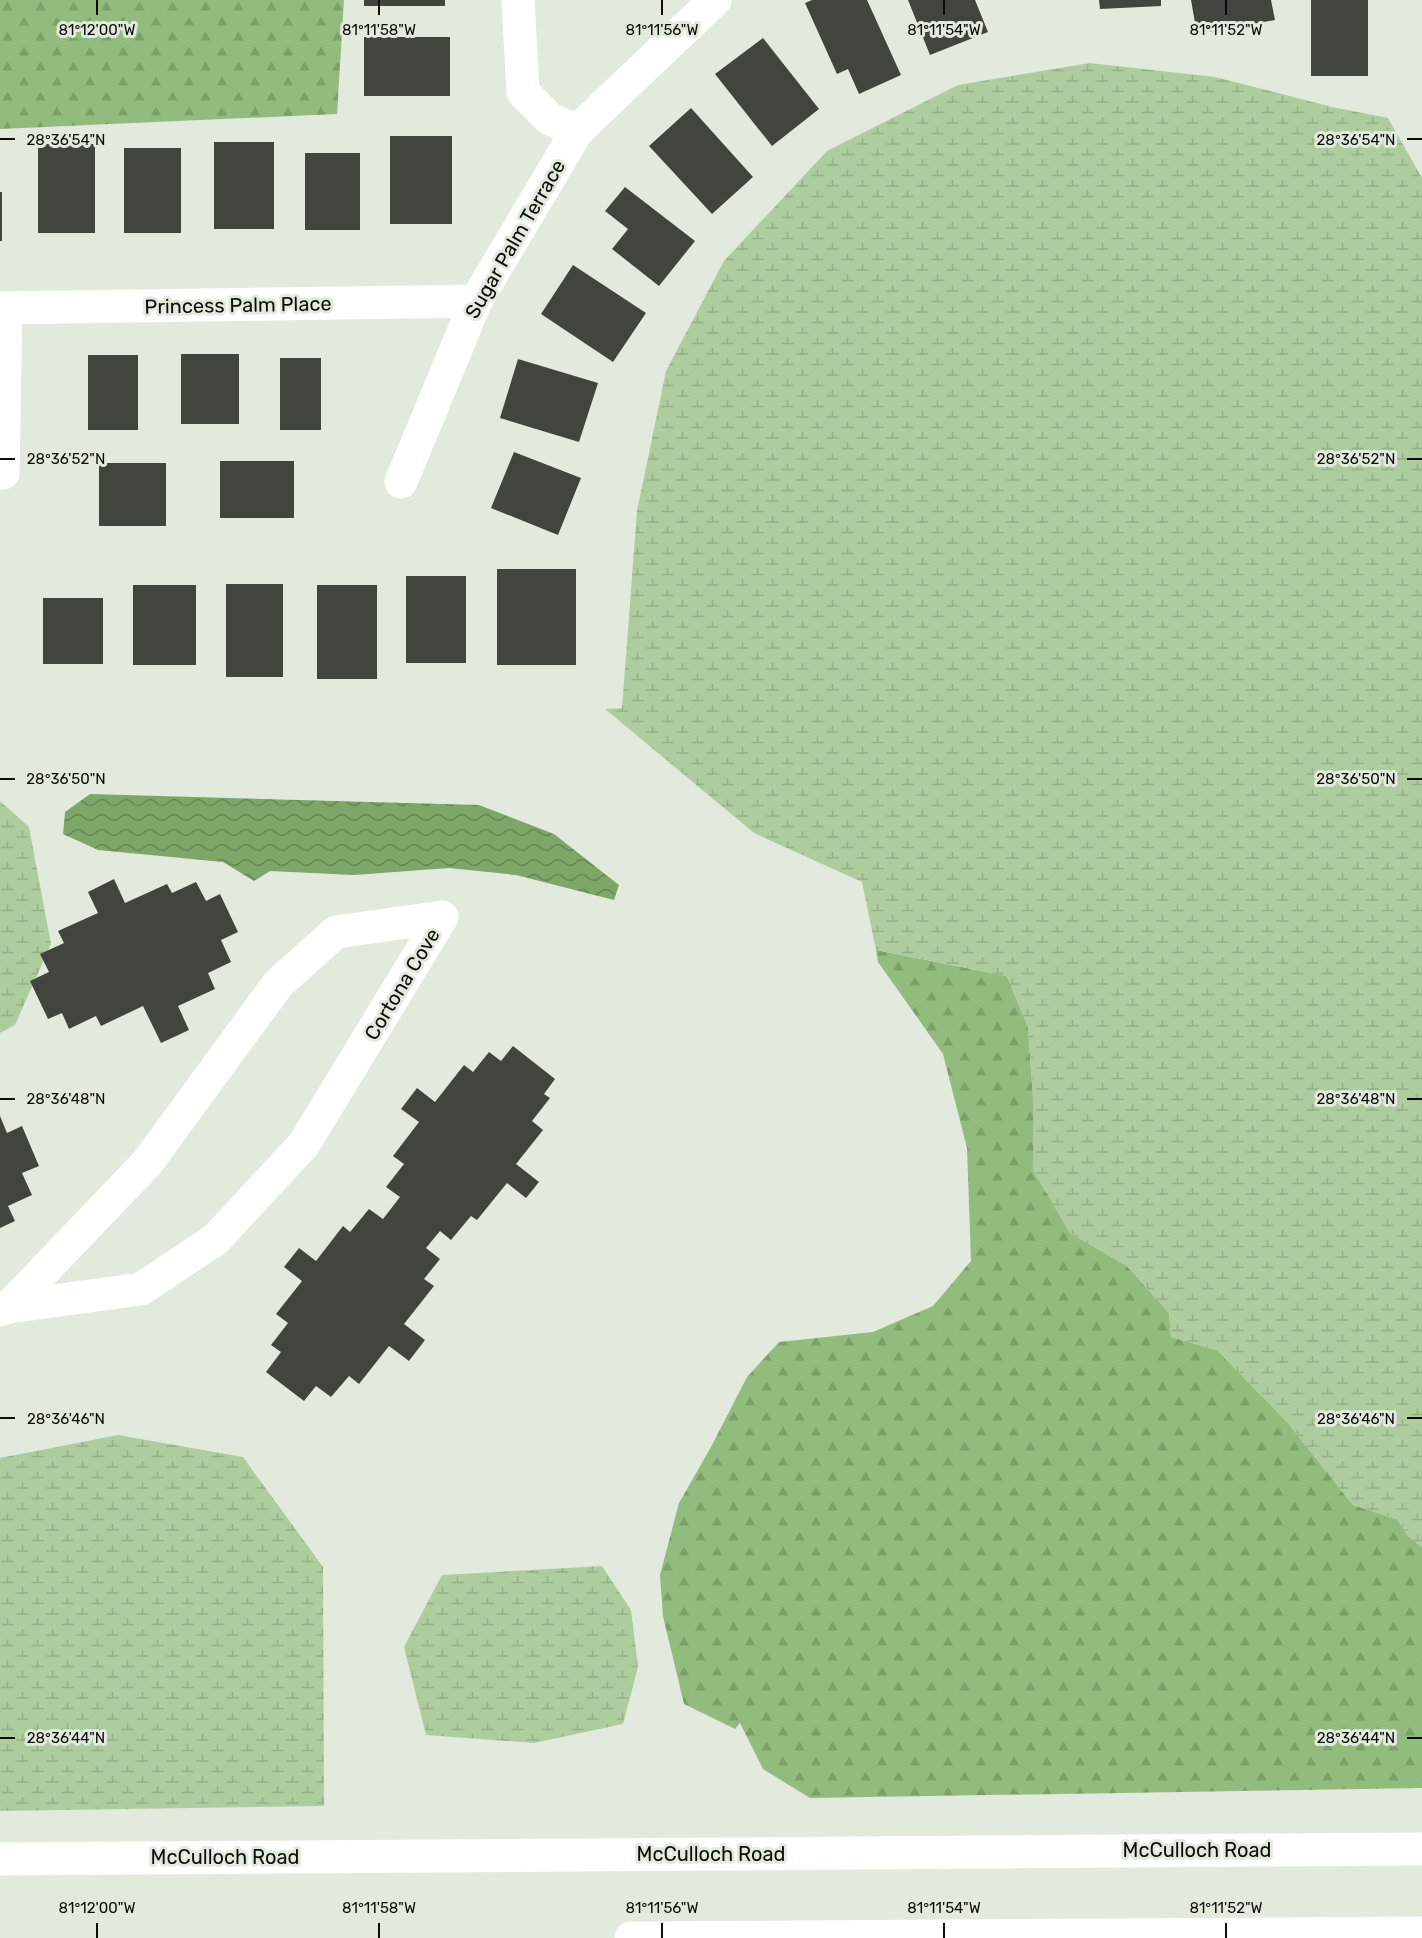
<svg xmlns="http://www.w3.org/2000/svg" width="1422" height="1938" viewBox="0 0 1422 1938" font-family="Rubik,sans-serif">
	<style>
		.forest { fill: url(#forest-firs) }
		.wetland { fill: url(#wetland-marsh) }
		.water { fill: url(#water-waves) }
		.building { fill: #40463d }
		.lines { fill: none; stroke-linecap: round; stroke-linejoin: round }
		.minor { stroke: #fff; stroke-width: 33 }
		.secondary { stroke: #fff; stroke-width: 33 }
		.ticks { fill: none; stroke: #0a0d09; stroke-width: 2 }
		.labels { text-anchor: middle; stroke-width: 6; stroke-linejoin: round; paint-order: stroke }
		.street-label { font-size: 20px; fill: #0a0d09; stroke: #e2eade }
		.ticks-label { font-size: 15px; text-anchor: middle; fill: #0a0d09; stroke: #e2eade; stroke-width: 6; stroke-linejoin: round; paint-order: stroke }
	</style>
	<defs>
		<pattern id="forest-firs" width="22" height="20" patternUnits="userSpaceOnUse" patternTransform="scale(1.5)"><rect width="22" height="20" fill="#92bc7d"/><path d="M5 1l3.5 6h-7zM16 11l3.5 6h-7z" fill="#7da06b"/></pattern>
		<pattern id="wetland-marsh" width="20" height="14" patternUnits="userSpaceOnUse" patternTransform="scale(1.5)"><rect width="20" height="14" fill="#adcd9e"/><path d="M1 5h8M5 5V1M11 12h8M15 12V8" fill="none" stroke="#94af87"/></pattern>
		<pattern id="water-waves" width="16" height="10" patternUnits="userSpaceOnUse" patternTransform="scale(1.5)"><rect width="16" height="10" fill="#7da668"/><path d="M0 5q4-4 8 0t8 0" fill="none" stroke="#658654"/></pattern>
	</defs>
	<rect width="100%" height="100%" fill="#e2eade"/>
	<path class="forest" d="M0 0H344L337 114 0 129Z
		M876 950 1007 976 1028 1027 1033 1097 1070 1233 1127 1266 1169 1313 1171 1337 1217 1350 1288 1423 1353 1505 1397 1519 1408 1536 1422 1547V1788L810 1798 763 1769 740 1723 735 1729 684 1704 663 1616 660 1575 679 1503 711 1447 747 1377 779 1342 873 1332 933 1306 971 1261 967 1148 943 1054 878 962Z"/>
	<path class="wetland" d="M1090 63 1215 77 1332 107 1388 118 1422 178V1547L1408 1536 1397 1519 1353 1505 1288 1423 1217 1350 1171 1337 1169 1313 1127 1266 1070 1233 1033 1171V1097L1028 1027 1007 976 876 950 862 882 754 833 605 709 622 708 637 511 666 371 724 261 827 151 958 85Z
		M0 801 29 827 51 944 15 1025 0 1033Z
		M118 1435 243 1457 323 1567 324 1806 0 1811V1458Z
		M602 1566 631 1610 638 1667 623 1724 534 1743 426 1735 404 1647 442 1575Z"/>
	<path class="water" d="M90 794 479 805 554 834 619 885 614 900 516 875 449 868 354 875 270 871 254 881 223 862 98 850 63 834 65 812Z"/>
	<path class="building" d="M364 0H445V6H364Z
		M812 0H867L901 75 859 94 848 69 837 74 805 3Z
		M908 0H975L988 32 930 55Z
		M1099 0H1161V6L1100 9Z
		M1191 0H1271L1275 20 1197 34Z
		M1311 0H1368V76H1311Z
		M364 37H450V96H364Z
		M763 38 819 109 772 146 715 74Z
		M691 108 753 177 712 214 649 146Z
		M390 136H452V224H390Z
		M214 142H274V229H214Z
		M38 144H95V233H38Z
		M124 148H181V233H124Z
		M305 153H360V230H305Z
		M625 187 695 241 659 286 612 249 628 229 605 211Z
		M0 192H2V241H0Z
		M573 265 646 313 613 362 541 314Z
		M181 354H239V424H181Z
		M88 355H138V430H88Z
		M280 358H321V430H280Z
		M518 359 598 383 579 442 500 418Z
		M514 452 581 478 558 535 491 508Z
		M220 461H294V518H220Z
		M99 463H166V526H99Z
		M497 569H576V665H497Z
		M406 576H466V663H406Z
		M226 584H283V677H226Z
		M133 585H196V665H133Z
		M317 585H377V679H317Z
		M43 598H103V664H43Z
		M114 879 125 903 167 884 172 893 196 882 206 901 220 894 238 932 221 940 231 962 208 973 215 989 178 1006 189 1030 161 1043 143 1006 101 1026 96 1016 69 1029 62 1013 48 1019 30 981 49 972 40 954 64 943 58 931 98 913 88 892Z
		M513 1046 555 1079 544 1094 550 1098 532 1121 543 1130 516 1164 539 1182 526 1198 507 1183 477 1220 471 1216 451 1240 440 1231 426 1248 440 1259 424 1279 434 1286 404 1324 425 1340 409 1361 389 1346 359 1384 349 1376 331 1397 316 1386 304 1401 266 1372 281 1352 271 1345 288 1323 276 1314 302 1281 284 1267 299 1248 316 1261 343 1226 350 1232 369 1209 383 1219 400 1197 386 1187 404 1164 393 1156 419 1122 401 1109 417 1088 435 1102 464 1065 473 1072 489 1052 501 1061Z
		M0 1116 7 1133 22 1126 39 1166 22 1173 32 1195 8 1206 15 1221 0 1228Z"/>
	<g class="lines">
		<path class="minor" d="M518 0 523 92 550 119 577 131
			M0 308 476 301
			M3 473 6 308
			M401 482 476 301 577 131 715 0
			M0 1310 9 1307 141 1289 216 1239 304 1144 442 917 336 932 278 984 147 1163 9 1307"/>
		<path class="secondary" d="M0 1859 1422 1849
			M631 1938 1422 1933"/>
	</g>
	<path class="ticks" d="M97 0V15M379 0V15M662 0V15M944 0V15M1226 0V15M0 139H15M1407 139H1422M0 459H15M1407 459H1422M0 779H15M1407 779H1422M0 1099H15M1407 1099H1422M0 1418H15M1407 1418H1422M0 1738H15M1407 1738H1422M97 1923V1938M379 1923V1938M662 1923V1938M944 1923V1938M1226 1923V1938"/>
	<g class="labels">
		<g class="street-label">
			<text transform="translate(515 239) rotate(-60)" y="7">Sugar Palm Terrace</text>
			<text transform="translate(238 305) rotate(-1)" y="7">Princess Palm Place</text>
			<text transform="translate(402 984) rotate(-59)" y="7">Cortona Cove</text>
			<text x="1197" y="1857">McCulloch Road</text>
			<text x="711" y="1861">McCulloch Road</text>
			<text x="225" y="1864">McCulloch Road</text>
		</g>
	</g>
	<g class="ticks-label">
		<text x="97" y="35">81°12'00"W</text>
		<text x="379" y="35">81°11'58"W</text>
		<text x="662" y="35">81°11'56"W</text>
		<text x="944" y="35">81°11'54"W</text>
		<text x="1226" y="35">81°11'52"W</text>
		<text x="66" y="145">28°36'54"N</text>
		<text x="1356" y="145">28°36'54"N</text>
		<text x="66" y="464">28°36'52"N</text>
		<text x="1356" y="464">28°36'52"N</text>
		<text x="66" y="784">28°36'50"N</text>
		<text x="1356" y="784">28°36'50"N</text>
		<text x="66" y="1104">28°36'48"N</text>
		<text x="1356" y="1104">28°36'48"N</text>
		<text x="66" y="1424">28°36'46"N</text>
		<text x="1356" y="1424">28°36'46"N</text>
		<text x="66" y="1743">28°36'44"N</text>
		<text x="1356" y="1743">28°36'44"N</text>
		<text x="97" y="1913">81°12'00"W</text>
		<text x="379" y="1913">81°11'58"W</text>
		<text x="662" y="1913">81°11'56"W</text>
		<text x="944" y="1913">81°11'54"W</text>
		<text x="1226" y="1913">81°11'52"W</text>
	</g>
</svg>
